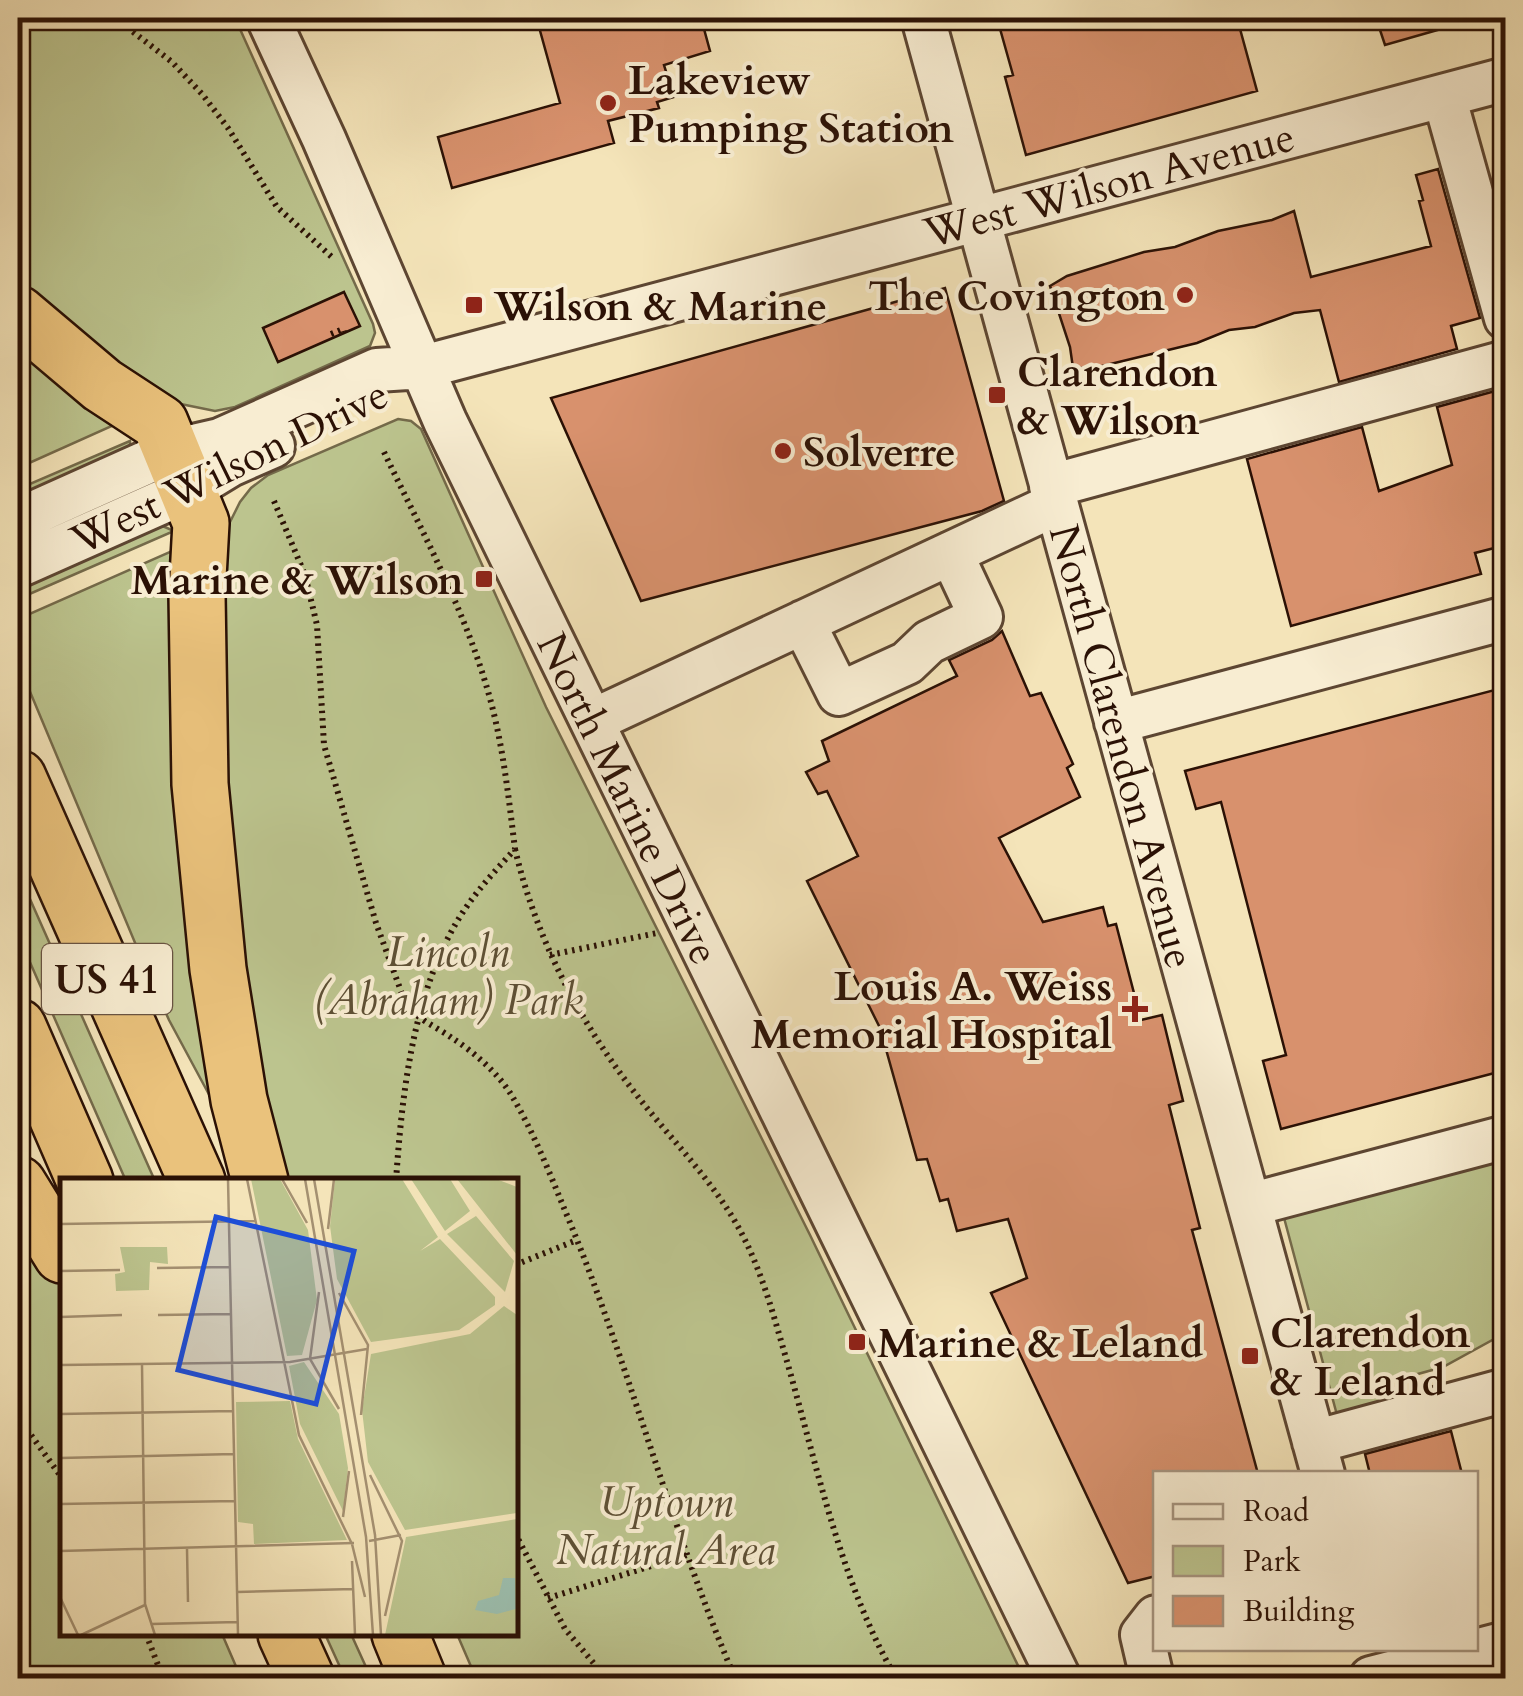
<svg xmlns="http://www.w3.org/2000/svg" width="1523" height="1696" viewBox="0 0 1523 1696" font-family="Cardo,serif">
	<style>
		.green { fill: #bcc48e; stroke: #746a4a; stroke-width: 2.5 }
		.building { fill: #d8916d; stroke: #2b1105; stroke-width: 2.5 }
		.lines { fill: none; stroke-linecap: round; stroke-linejoin: round }
		.minor-casing { stroke: #5d4632; stroke-width: 48 }
		.highway-casing { stroke: #2b1105; stroke-width: 60 }
		.path { stroke: #2b1105; stroke-width: 6; stroke-dasharray: 2.5 5; stroke-linecap: butt }
		.minor { stroke: #f8edd2; stroke-width: 42 }
		.highway { stroke: #eac27c; stroke-width: 55 }
		.poi-dot { fill: #8f2418; stroke: #f8edd2; stroke-width: 4 }
		.labels { text-anchor: middle; stroke-width: 8; stroke-linejoin: round; paint-order: stroke }
		.shield { fill: #f8edd2; stroke: #685342; stroke-width: 2.5 }
		.shield-label { font-size: 40px; font-weight: bold; fill: #2b1105 }
		.poi-label { font-size: 42px; font-weight: bold; fill: #2b1105; stroke: #f8edd2; text-anchor: start }
		.street-label { font-size: 42px; fill: #2b1105; stroke: #f8edd2 }
		.park-label { font-size: 42px; font-style: italic; fill: #5e5035; stroke: #f8edd2 }
		.inset-road { fill: none; stroke: #a49071; stroke-width: 2.5 }
		.view { fill: #1d4ed8; fill-opacity: 0.15; stroke: #1d4ed8; stroke-width: 5 }
		.inset-edge { fill: none; stroke: #2b1105; stroke-width: 5 }
	</style>
	<rect width="100%" height="100%" fill="#f4e4b9"/>
	<filter id="stains"><feTurbulence type="fractalNoise" baseFrequency=".002" numOctaves="4"/><feColorMatrix values="0 0 0 0 .2 0 0 0 0 .09 0 0 0 0 .02 0 0 0 .5 -.17"/></filter>
	<radialGradient id="worn" r=".72"><stop offset=".6" stop-color="#630" stop-opacity="0"/><stop offset="1" stop-color="#630" stop-opacity=".3"/></radialGradient>
	<path class="green" d="M18 18H235L373 324 375 333 370 346 235 407 215 411 166 401 18 288Z
		M18 333 123 421 18 468Z
		M398 419 411 421 421 429 546 707 810 1235 1024 1678H476L457 1634H515V1181H280L244 1011 217 697 227 528 240 502 251 488 268 475Z
		M130 441V447L18 502V489Z
		M158 524 174 531 18 599V586Z
		M181 547 227 1128 169 1020 141 957 18 663V619Z
		M18 872 151 1172 155 1181H126L18 935Z
		M1505 1157V1333L1443 1367 1382 1384 1389 1413 1337 1415 1283 1214Z
		M18 1209 62 1279V1634H222L241 1678H18Z
		M325 1634H351L371 1678H345Z"/>
	<path class="building" d="M544 18H701L710 51 664 65 674 97 657 102 659 108 608 121 614 143 452 188 438 137 560 103 539 27 546 24Z
		M997 18H1237L1257 91 1026 155 1005 77 1013 75Z
		M1376 18H1454L1455 25 1385 45Z
		M1438 169 1480 318 1451 326 1457 349 1339 382 1320 310 1294 313 1255 327 1229 330 1197 343 1094 368H1073L1070 347 1050 286 1067 276 1144 252 1175 247 1218 231 1272 220 1294 211 1311 277 1431 246 1419 201 1423 200 1416 175Z
		M945 288 1004 501 982 511 641 601 551 398Z
		M344 292 360 326 278 362 263 328Z
		M1506 388V545L1475 553 1481 574 1291 626 1247 459 1362 427 1379 491 1452 465 1437 407Z
		M1002 631 1030 696 1041 693 1073 764 1067 768 1080 797 999 838 1043 922 1103 907 1108 926 1116 924 1141 1020 1162 1015 1183 1101 1169 1105 1200 1228 1192 1230 1258 1474H1156V1576L1128 1583 991 1293 1027 1278 1008 1219 957 1231 948 1199 940 1201 927 1159 917 1160 880 1028 807 881 858 856 827 791 818 794 806 772 829 761 822 741 957 676 949 660 992 640Z
		M1506 687V1070L1281 1129 1263 1061 1286 1055 1221 802 1196 809 1185 771Z
		M1451 1431 1462 1474H1370L1365 1454Z"/>
	<g class="lines">
		<g class="minor-casing">
			<path id="minor" d="M268 18 324 139 445 421 1059 1678
				M923 18 1323 1474
				M1444 96 1506 318
				M1051 486 1506 362
				M18 520 172 451 220 440 377 370 423 367 1506 79
				M18 566 189 490 230 465 273 446
				M803 622 839 694 907 663 929 642 981 617 951 553
				M592 721 1056 504
				M1116 722 1506 618
				M1249 1205 1506 1137
				M1314 1442 1506 1390
				M1152 1678 1142 1635 1156 1617
				M1371 1678 1506 1643"/>
		</g>
		<g class="highway-casing">
			<path id="highway" d="M18 314 102 385 160 423 201 523 197 595 200 784 218 969 239 1100 260 1181
				M18 778 197 1181
				M18 1027 85 1181
				M18 1184 62 1255
				M286 1634 306 1678
				M400 1634 418 1678"/>
		</g>
		<path class="path" d="M115 18 172 62 202 94 228 128 277 207 334 259
			M331 334 343 329 344 332
			M384 452C423 534 469 617 492 706 504 753 509 801 515 849 496 870 477 890 461 915 413 991 402 1093 396 1181
			M274 501 305 575 317 625 324 745 376 923 405 1002C414 1018 437 1027 452 1038 474 1052 499 1074 512 1096 534 1133 550 1174 566 1213 630 1366 670 1527 735 1678
			M515 849C536 939 581 1025 639 1098 674 1143 717 1185 743 1236 763 1275 774 1317 786 1358 817 1465 840 1581 896 1678
			M550 955 657 933
			M515 1265 577 1240
			M18 1417 62 1478
			M515 1533 565 1629 606 1678
			M548 1598 687 1555
			M146 1634 163 1678"/>
		<use href="#minor" class="minor"/>
		<use href="#highway" class="highway"/>
	</g>
	<g class="poi-dot">
		<circle cx="608" cy="103" r="10"/>
		<circle cx="1185" cy="295" r="10"/>
		<rect x="464" y="295" width="20" height="20" rx="5"/>
		<rect x="987" y="385" width="20" height="20" rx="5"/>
		<circle cx="783" cy="451" r="10"/>
		<rect x="474" y="569" width="20" height="20" rx="5"/>
		<path d="M1130 994h10v10h10v10h-10v10h-10v-10h-10v-10h10z"/>
		<rect x="847" y="1332" width="20" height="20" rx="5"/>
		<rect x="1240" y="1346" width="20" height="20" rx="5"/>
	</g>
	<g class="labels">
		<rect class="shield" x="42" y="944" width="130" height="70" rx="8"/>
		<g class="shield-label">
			<text x="107" y="993">US 41</text>
		</g>
		<g class="poi-label">
			<text x="628" y="94">Lakeview<tspan x="628" dy="48">Pumping Station</tspan></text>
			<text x="1165" y="310" text-anchor="end">The Covington</text>
			<text x="494" y="320">Wilson &amp; Marine</text>
			<text x="1017" y="386">Clarendon<tspan x="1017" dy="48">&amp; Wilson</tspan></text>
			<text x="803" y="466">Solverre</text>
			<text x="464" y="594" text-anchor="end">Marine &amp; Wilson</text>
			<text x="1112" y="1000" text-anchor="end">Louis A. Weiss<tspan x="1112" dy="48">Memorial Hospital</tspan></text>
			<text x="1270" y="1347">Clarendon<tspan x="1270" dy="48">&amp; Leland</tspan></text>
			<text x="877" y="1357">Marine &amp; Leland</text>
		</g>
		<g class="street-label">
			<text transform="translate(1109 184) rotate(-15)" y="15">West Wilson Avenue</text>
			<text transform="translate(229 466) rotate(-26)" y="15">West Wilson Drive</text>
			<text transform="translate(1123 746) rotate(75)" y="15">North Clarendon Avenue</text>
			<text transform="translate(629 798) rotate(64)" y="15">North Marine Drive</text>
		</g>
		<g class="park-label">
			<text x="448" y="966">Lincoln<tspan x="448" dy="48">(Abraham) Park</tspan></text>
			<text x="666" y="1516">Uptown<tspan x="666" dy="48">Natural Area</tspan></text>
		</g>
	</g>
	<g transform="translate(60 1178)">
		<rect width="458" height="458" fill="#f4e4b9"/>
		<path d="M191 1H220L248 52 257 122 242 177 227 178ZM275 1H342L378 59 360 73 380 61 435 119V127L399 152 311 164 277 101 270 48ZM351 1H390L410 33 385 53ZM397 1H436L457 9V77ZM416 38 454 83 445 114 387 56ZM60 69H107L108 86 90 84 89 112 56 113 55 96 65 94ZM444 128 457 137V335L345 352 308 284 302 232 311 176 410 156ZM244 184 279 236 288 290 283 333 240 246 229 188ZM230 223 238 261 287 362 194 366 193 346 178 344 176 224ZM457 341V457H325L346 359Z" fill="#bcc48e"/>
		<path d="M443 400H455L456 431 437 436 415 432 418 423 439 417Z" fill="#9cbfaf"/>
		<path class="inset-road" d="M168 1 178 457M187 1 239 257 292 366M222 1 247 45M245 1 306 359 313 457M254 1 315 357 321 457M0 46 196 43M268 51 274 1M97 90 170 89M0 93 60 92M259 114 250 181 279 231M279 115 308 167 301 237M98 137 171 136M0 139 62 137M82 186 85 426 95 457M0 187 230 184 307 171M0 236 173 233M0 280 174 276M310 297 342 363 325 438M0 326 175 323M283 339 289 293M309 363 341 357M292 366 305 419M127 371 128 424M0 373 294 365M292 383 295 457M177 414 293 411M0 419 18 457M91 446 178 444M21 457 85 427"/>
		<path class="view" d="M156 39 294 73 256 226 118 192Z"/>
		<rect width="458" height="458" class="inset-edge"/>
	</g>
	<rect width="1523" height="1696" fill="none" stroke="#f4e4b9" stroke-width="60"/>
	<rect x="20" y="20" width="1483" height="1656" fill="none" stroke="#2b1105" stroke-width="5"/>
	<rect x="30" y="30" width="1463" height="1636" fill="none" stroke="#2b1105" stroke-width="2.5"/>
	<rect x="1153" y="1471" width="325" height="180" fill="#f8edd2" stroke="#a69580" stroke-width="2.5"/>
	<rect x="1173" y="1504" width="50" height="15" fill="#f8edd2" stroke="#a69580" stroke-width="2.5"/>
	<text x="1243" y="1521" font-size="30" fill="#2b1105">Road</text>
	<rect x="1173" y="1546" width="50" height="30" fill="#bcc48e" stroke="#a69580" stroke-width="2.5"/>
	<text x="1243" y="1571" font-size="30" fill="#2b1105">Park</text>
	<rect x="1173" y="1596" width="50" height="30" fill="#d8916d" stroke="#a69580" stroke-width="2.5"/>
	<text x="1243" y="1621" font-size="30" fill="#2b1105">Building</text>
	<rect width="100%" height="100%" filter="url(#stains)"/>
	<rect width="100%" height="100%" fill="url(#worn)"/>
</svg>
